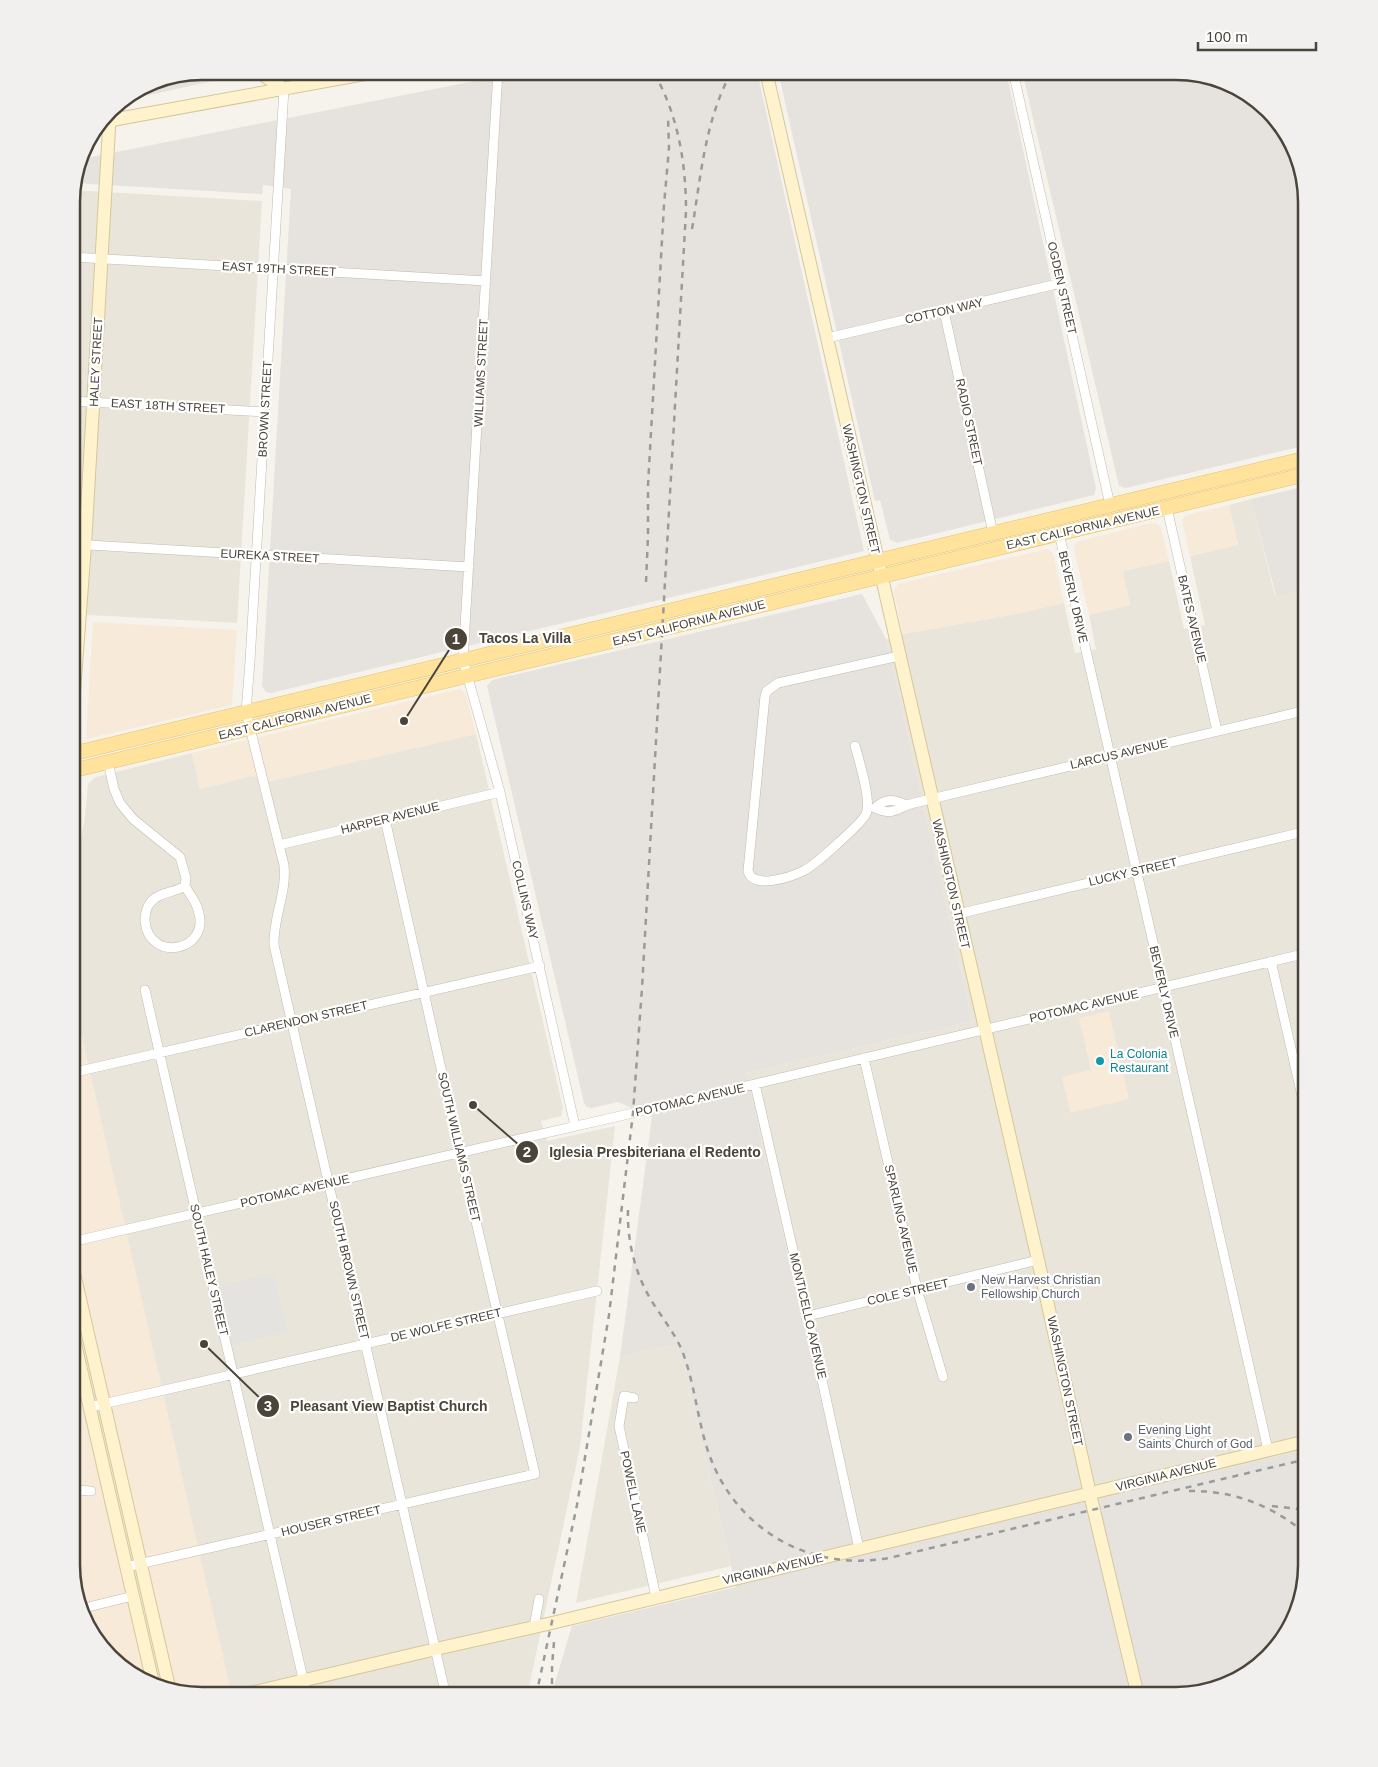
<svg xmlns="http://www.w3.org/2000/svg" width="1378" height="1767" viewBox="0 0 1378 1767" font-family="Helvetica,sans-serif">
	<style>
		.residential { fill: #eae5da }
		.commercial { fill: #f7ead8 }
		.industrial { fill: #e6e2dd }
		.parking { fill: #e5e3e0 }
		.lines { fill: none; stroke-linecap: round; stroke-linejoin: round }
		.street-casing { stroke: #c2bbae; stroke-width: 10 }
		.secondary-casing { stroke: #d6c79b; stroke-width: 14 }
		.primary-casing { stroke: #e6c16a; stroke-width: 15 }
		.street { stroke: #fff; stroke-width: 9 }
		.secondary { stroke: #fff3cd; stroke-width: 12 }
		.primary { stroke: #ffe39c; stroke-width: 14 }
		.rail { stroke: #9a9a9a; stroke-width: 2.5; stroke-dasharray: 6 6; stroke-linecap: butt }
		.culture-dot { fill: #0f9aa8; stroke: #fff; stroke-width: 2 }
		.worship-dot { fill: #6b7280; stroke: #fff; stroke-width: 2 }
		.labels { text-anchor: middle; stroke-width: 4.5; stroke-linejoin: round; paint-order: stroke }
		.street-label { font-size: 12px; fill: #4b4439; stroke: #fff }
		.culture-label { font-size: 12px; fill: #0d838f; stroke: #fff; text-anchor: start }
		.worship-label { font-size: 12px; fill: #5b616d; stroke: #fff; text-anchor: start }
		.rim { fill: none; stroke: #4b4439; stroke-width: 2.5 }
		.leader { fill: none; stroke: #4b4439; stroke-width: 2 }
		.callout-dot { fill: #4b4439; stroke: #fff; stroke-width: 2 }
		.mark-label { font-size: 15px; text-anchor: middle; font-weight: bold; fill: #fff }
		.callout-label { font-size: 14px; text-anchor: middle; font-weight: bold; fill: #4b4439; stroke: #fff; stroke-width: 4.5; stroke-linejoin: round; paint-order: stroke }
	</style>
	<rect width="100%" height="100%" fill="#f6f3ec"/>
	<path class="residential" d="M72 190 262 201 237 623 71 614Z
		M1251 499 1275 596 1307 588V1449L857 1558 746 1073 972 1021 886 639 903 634 1016 614 1064 603 1075 653 1096 649 1089 615 1130 605 1122 571 1169 561 1184 629 1205 625 1190 556 1238 545 1229 505Z
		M476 734 563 1108 561 1116 541 1121 547 1141 615 1126 580 1447 527 1696H232L71 1007V873L78 853 85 817 88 784 96 777 192 753 200 789 251 776 271 781Z
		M677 1344 685 1368 731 1566 576 1603 620 1357Z
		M71 1535 94 1639 71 1565Z"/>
	<path class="commercial" d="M1229 505 1238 545 1190 556 1182 520 1183 518 1187 515Z
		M1152 523 1157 524 1161 528 1169 561 1123 571 1130 605 1089 615 1074 549 1075 544 1079 541Z
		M1047 549 1053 553 1064 603 1016 614 903 634 894 593 895 588 898 584Z
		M93 622 237 630 232 705 86 739Z
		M460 689 466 694 476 734 271 781 251 776 200 789 192 753Z
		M75 1006 81 1032 232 1696H202L137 1678 94 1639 71 1535V1007Z
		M1109 1011 1129 1099 1070 1113 1062 1077 1091 1070 1079 1018Z"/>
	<path class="industrial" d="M202 71H234L240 75 118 102 152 81Z
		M525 71H757L864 551 271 693 266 692 262 686 291 189 263 185 262 194 74 183 81 159Z
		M778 71H1006L1096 488 1094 495 897 543 890 540 880 500 875 501Z
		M1022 71 1184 72 1241 89 1285 130 1307 202V445L1126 488 1119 486Z
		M1307 486V588L1276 596 1251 499Z
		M862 594 886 639 972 1021 746 1073 857 1557 1307 1449V1565L1289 1630 1248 1674 1176 1696H551L572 1626 736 1587 685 1368 677 1344 620 1357 652 1117 618 1102 592 1108 587 1107 584 1103 487 686 492 680Z"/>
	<path class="parking" d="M274 1273 288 1332 231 1345 218 1286Z"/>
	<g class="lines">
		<g class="street-casing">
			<path id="street" d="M498 71 463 660 500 792 575 1126
				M1013 71 1110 505
				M284 89 250 661 246 712 284 865C287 893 273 917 274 945L446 1696
				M72 257 486 281
				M944 311 993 533
				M827 338 1061 283
				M72 401 265 412
				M1167 508 1217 731
				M1059 533 1166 999 1268 1450
				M71 544 469 567
				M855 746C859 760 872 802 866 814 863 822 812 868 803 871 791 877 753 890 748 871L765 696 767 691 778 683 899 656
				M108 762 114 789 120 803 133 819 180 857 186 878 185 886
				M906 805C894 799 885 798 875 808 894 817 897 807 914 803L1307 710
				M279 845 500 792
				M185 886C189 894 196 901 198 910 212 951 149 964 145 921 145 915 146 908 150 903 158 892 174 893 185 886Z
				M958 914 1307 831
				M1271 961 1307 1118
				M145 990 307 1696
				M864 1058 917 1289 943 1377
				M71 1073 540 966
				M755 1084 808 1316 859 1549
				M71 1242 633 1113 1307 953
				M808 1316 1038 1260
				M634 1398 624 1396 619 1426 656 1597
				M90 1407 597 1291
				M71 1491 76 1490 91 1491
				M126 1567 535 1474 460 1153 385 819
				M84 1608 133 1596
				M534 1627 539 1599"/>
		</g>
		<g class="secondary-casing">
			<path id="secondary" d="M257 71 284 89
				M766 71 1038 1260 1090 1494 1138 1696
				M101 122 381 71
				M71 732 85 545 110 111
				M71 815 73 786 71 779
				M71 1260 169 1687
				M71 1326 153 1683
				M238 1696 436 1649 552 1623 1307 1441"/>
		</g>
		<g class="primary-casing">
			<path id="primary" d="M71 754 1307 458
				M71 771 1307 474"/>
		</g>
		<use href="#street" class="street"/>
		<use href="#secondary" class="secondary"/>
		<use href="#primary" class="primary"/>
		<path class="rail" d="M692 229C701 176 705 119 732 71
			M646 582 648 536V485L664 205 669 148 668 116
			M628 1210C627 1241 635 1273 651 1300 661 1316 673 1331 681 1348 695 1382 697 1420 709 1454 736 1530 810 1572 889 1558L1307 1459
			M1189 1491C1233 1490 1274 1506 1307 1535
			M1272 1506 1307 1510
			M536 1696 577 1505 609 1315 633 1113 642 988 686 211C686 163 678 114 653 71
			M552 1696V1666L554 1642"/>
	</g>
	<circle class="culture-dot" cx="1100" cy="1061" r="5"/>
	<g class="worship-dot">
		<circle cx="971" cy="1287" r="5"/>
		<circle cx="1128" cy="1437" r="5"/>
	</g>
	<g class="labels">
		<g class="street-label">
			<text transform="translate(279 269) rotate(3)" y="4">EAST 19TH STREET</text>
			<text transform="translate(1062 288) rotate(77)" y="4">OGDEN STREET</text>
			<text transform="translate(944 311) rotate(-13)" y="4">COTTON WAY</text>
			<text transform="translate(96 362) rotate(-87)" y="4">HALEY STREET</text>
			<text transform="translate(481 373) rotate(-87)" y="4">WILLIAMS STREET</text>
			<text transform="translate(168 406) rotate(3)" y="4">EAST 18TH STREET</text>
			<text transform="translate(265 409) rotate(-87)" y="4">BROWN STREET</text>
			<text transform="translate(969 422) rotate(78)" y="4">RADIO STREET</text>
			<text transform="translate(861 489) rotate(77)" y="4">WASHINGTON STREET</text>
			<text transform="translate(1083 528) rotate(-13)" y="4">EAST CALIFORNIA AVENUE</text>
			<text transform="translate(270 556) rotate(3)" y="4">EUREKA STREET</text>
			<text transform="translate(1073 597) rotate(77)" y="4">BEVERLY DRIVE</text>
			<text transform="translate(1192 619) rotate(77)" y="4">BATES AVENUE</text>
			<text transform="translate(689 623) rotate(-14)" y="4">EAST CALIFORNIA AVENUE</text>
			<text transform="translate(295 717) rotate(-14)" y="4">EAST CALIFORNIA AVENUE</text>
			<text transform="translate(1119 754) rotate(-13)" y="4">LARCUS AVENUE</text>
			<text transform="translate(390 818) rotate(-14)" y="4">HARPER AVENUE</text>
			<text transform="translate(1133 872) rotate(-13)" y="4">LUCKY STREET</text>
			<text transform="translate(951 884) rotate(77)" y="4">WASHINGTON STREET</text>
			<text transform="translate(525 900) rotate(77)" y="4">COLLINS WAY</text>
			<text transform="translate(1164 992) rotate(77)" y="4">BEVERLY DRIVE</text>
			<text transform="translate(1084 1006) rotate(-13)" y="4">POTOMAC AVENUE</text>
			<text transform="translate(306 1019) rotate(-13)" y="4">CLARENDON STREET</text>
			<text transform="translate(690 1100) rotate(-13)" y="4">POTOMAC AVENUE</text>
			<text transform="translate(459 1147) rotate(77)" y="4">SOUTH WILLIAMS STREET</text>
			<text transform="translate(295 1191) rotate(-13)" y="4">POTOMAC AVENUE</text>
			<text transform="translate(901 1219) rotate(77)" y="4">SPARLING AVENUE</text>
			<text transform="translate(209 1270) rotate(77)" y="4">SOUTH HALEY STREET</text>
			<text transform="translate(349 1270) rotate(77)" y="4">SOUTH BROWN STREET</text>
			<text transform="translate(908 1292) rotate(-13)" y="4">COLE STREET</text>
			<text transform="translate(808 1316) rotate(77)" y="4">MONTICELLO AVENUE</text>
			<text transform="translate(446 1325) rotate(-13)" y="4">DE WOLFE STREET</text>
			<text transform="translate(1065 1381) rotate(78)" y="4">WASHINGTON STREET</text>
			<text transform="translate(1166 1475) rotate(-14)" y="4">VIRGINIA AVENUE</text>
			<text transform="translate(633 1492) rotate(78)" y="4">POWELL LANE</text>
			<text transform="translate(331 1521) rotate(-13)" y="4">HOUSER STREET</text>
			<text transform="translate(773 1569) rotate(-13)" y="4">VIRGINIA AVENUE</text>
		</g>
		<g class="culture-label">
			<text x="1110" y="1058">La Colonia<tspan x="1110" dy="14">Restaurant</tspan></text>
		</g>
		<g class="worship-label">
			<text x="981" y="1284">New Harvest Christian<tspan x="981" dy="14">Fellowship Church</tspan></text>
			<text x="1138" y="1434">Evening Light<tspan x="1138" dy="14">Saints Church of God</tspan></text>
		</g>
	</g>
	<path d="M0 0H1378V1767H0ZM202 80H1176A122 122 0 0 1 1298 202V1565A122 122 0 0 1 1176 1687H202A122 122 0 0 1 80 1565V202A122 122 0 0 1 202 80Z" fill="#f1f0ef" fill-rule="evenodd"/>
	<path class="rim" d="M202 80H1176A122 122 0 0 1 1298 202V1565A122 122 0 0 1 1176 1687H202A122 122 0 0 1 80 1565V202A122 122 0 0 1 202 80Z"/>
	<path class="leader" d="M404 721L456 639M473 1105L527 1152M204 1344L268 1406"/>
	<g class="callout-dot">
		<circle cx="404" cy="721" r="5"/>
		<circle cx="473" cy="1105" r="5"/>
		<circle cx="204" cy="1344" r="5"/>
		<circle cx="456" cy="639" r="12"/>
		<circle cx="527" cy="1152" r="12"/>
		<circle cx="268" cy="1406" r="12"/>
	</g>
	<g class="mark-label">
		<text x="456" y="644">1</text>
		<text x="527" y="1157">2</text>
		<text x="268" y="1411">3</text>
	</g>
	<g class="callout-label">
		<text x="525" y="643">Tacos La Villa</text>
		<text x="655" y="1157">Iglesia Presbiteriana el Redento</text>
		<text x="389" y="1411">Pleasant View Baptist Church</text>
	</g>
	<path d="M1198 42v8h118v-8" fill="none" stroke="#4b4439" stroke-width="2.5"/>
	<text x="1206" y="42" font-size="15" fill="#4b4439" stroke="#ffffff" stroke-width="4" paint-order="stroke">100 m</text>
</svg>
